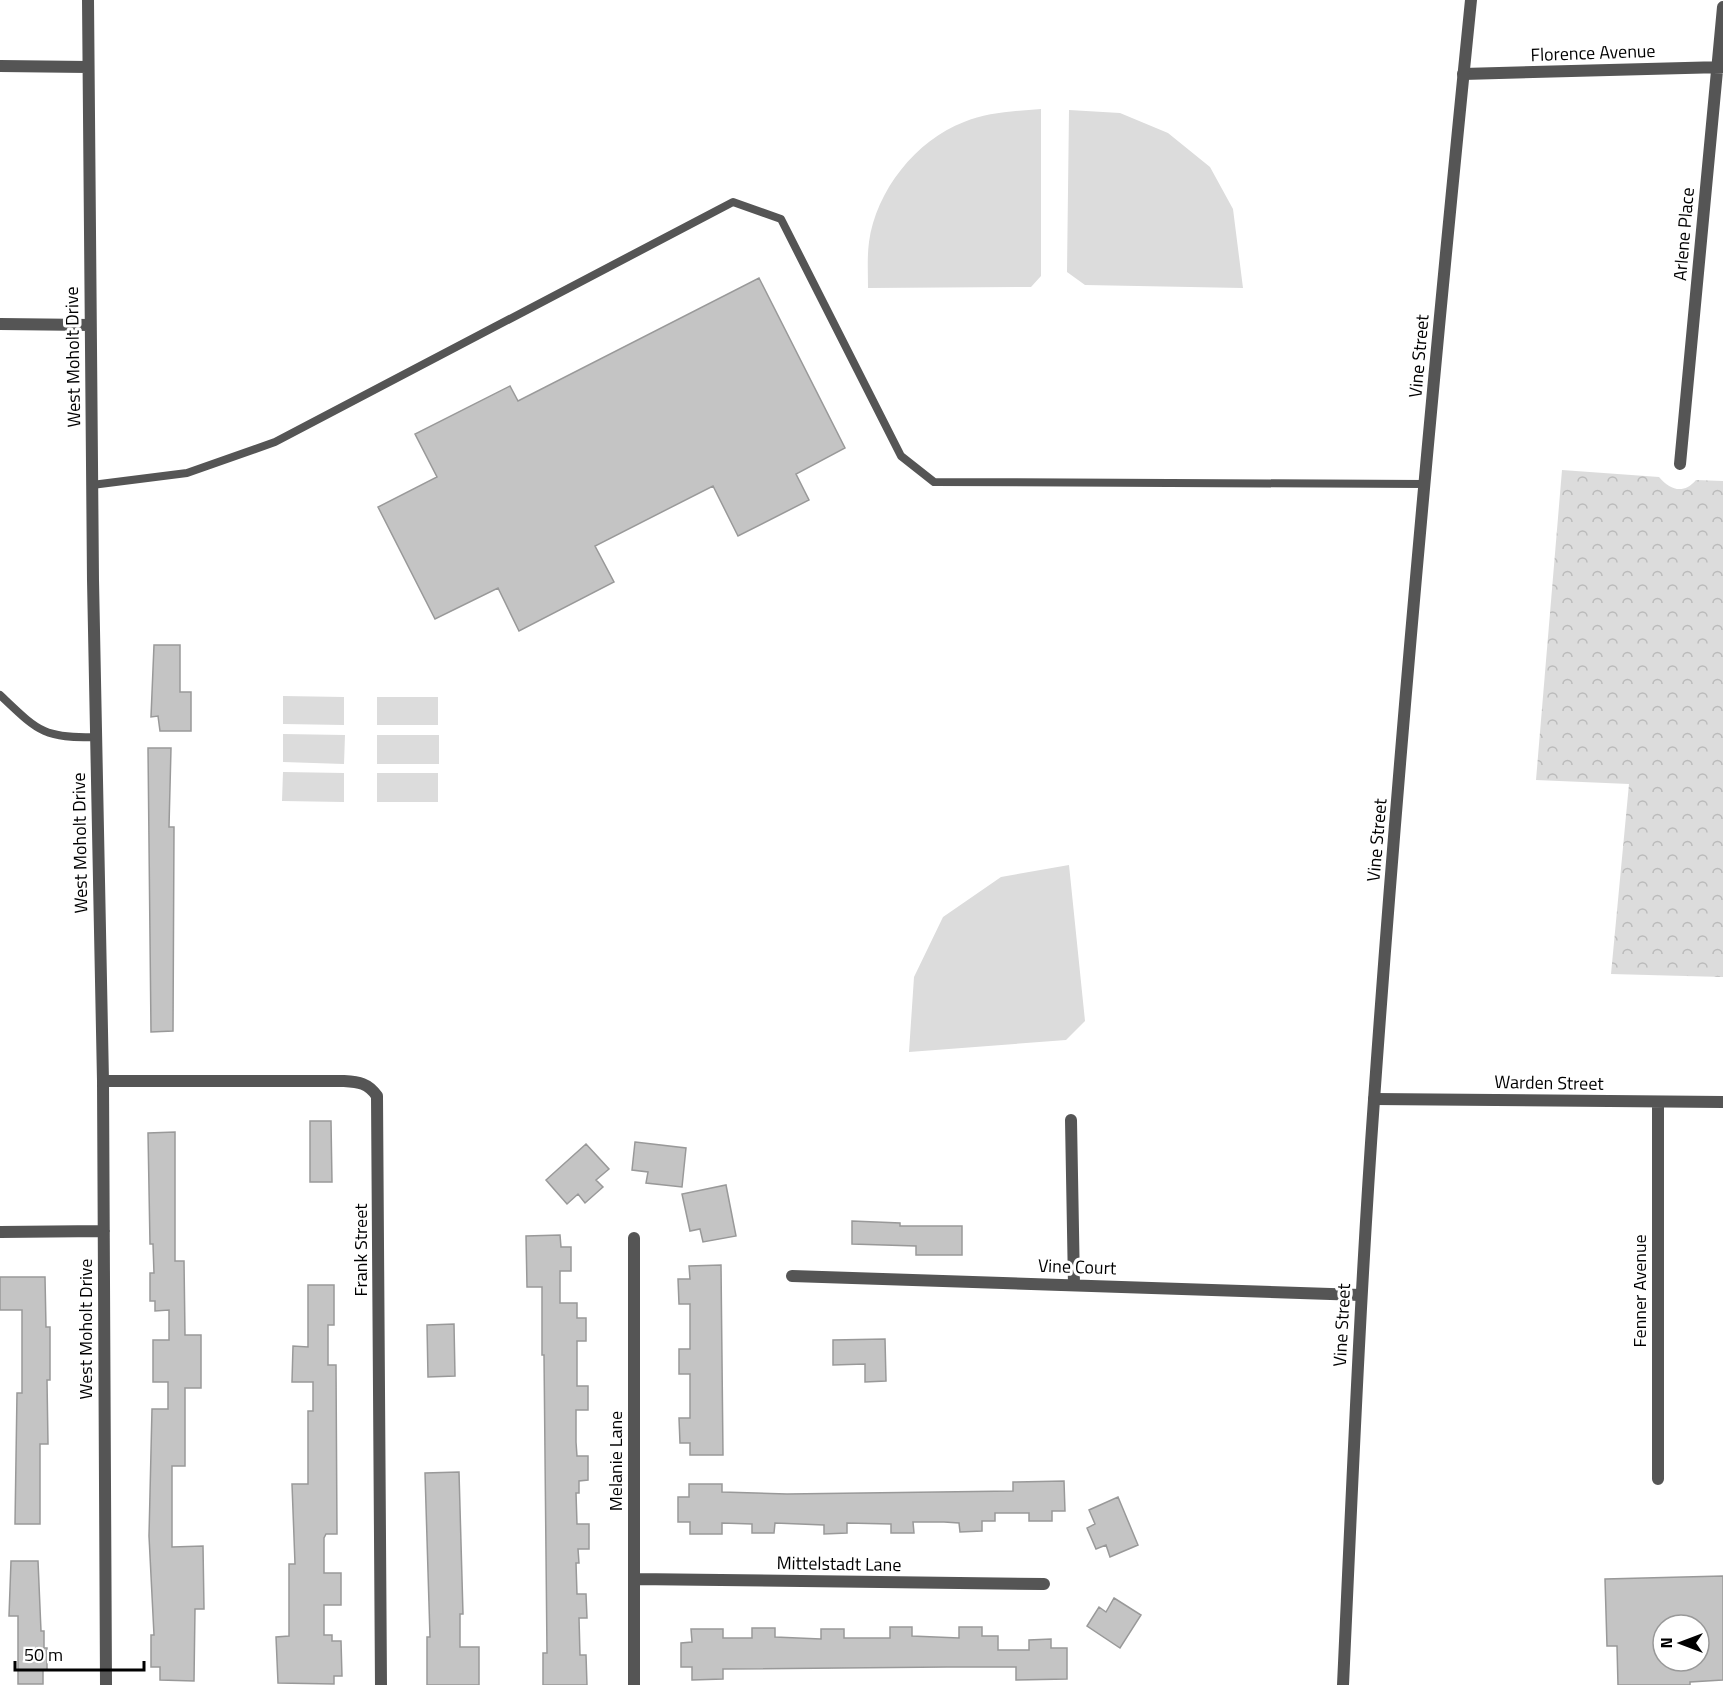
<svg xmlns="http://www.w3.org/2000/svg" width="1723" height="1685" viewBox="0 0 1723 1685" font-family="'Titillium Web',sans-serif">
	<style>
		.park { fill: url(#park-crowns) }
		.pitch { fill: #dcdcdc }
		.building { fill: #c4c4c4; stroke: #999; stroke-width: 1.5; fill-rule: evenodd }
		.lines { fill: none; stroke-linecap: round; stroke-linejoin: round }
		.service { stroke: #555; stroke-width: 8 }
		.minor { stroke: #555; stroke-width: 12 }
		.tertiary { stroke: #555; stroke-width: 12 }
		.labels { text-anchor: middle; stroke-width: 6; stroke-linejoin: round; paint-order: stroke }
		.street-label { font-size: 18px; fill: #000; stroke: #fff }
	</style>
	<defs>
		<pattern id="park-crowns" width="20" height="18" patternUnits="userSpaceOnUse" patternTransform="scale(1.5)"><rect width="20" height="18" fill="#dcdcdc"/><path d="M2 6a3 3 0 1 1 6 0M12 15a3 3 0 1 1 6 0" fill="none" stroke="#bbb"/></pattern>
	</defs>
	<rect width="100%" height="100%" fill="#fff"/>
	<path class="park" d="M1562 470 1659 477C1671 491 1684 494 1696 480L1723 481V977L1611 974 1629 784 1536 780Z"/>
	<path class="pitch" d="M1041 109V276L1031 287 868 288C868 273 867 257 869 242 876 191 916 140 964 122 988 112 1016 111 1041 109Z
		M1069 110 1120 113 1168 133 1210 167 1233 209 1243 288 1085 285 1067 272Z
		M283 696 344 697V725L283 724Z
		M377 697H438V725H377Z
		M283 734 345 735 344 764 283 762Z
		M377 735H439V764H377Z
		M283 772 344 773V802L282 801Z
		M377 773H438V802H377Z
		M1069 865 1085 1021 1066 1040 909 1052 914 977 943 917 1001 877Z"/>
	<path class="building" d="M759 278 845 448 796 474 809 500 738 536 713 486 595 546 614 582 519 631 498 588 435 619 378 507 437 477 415 434 510 386 518 401Z
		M154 645H180V692H191V731H160L158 716 151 717Z
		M148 748H171L169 827H174L173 1031 151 1032Z
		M310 1121H331L332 1182H310Z
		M175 1132V1261H184L185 1335H201V1388H185V1466H172V1547L203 1546 204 1609H195L194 1681 160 1680V1667H151V1635H154L149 1536 152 1409H168V1382H153V1340H169V1310L155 1311V1301H150V1273H154L153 1244H150L148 1133Z
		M635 1142 686 1148 682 1187 646 1183 648 1172 632 1170Z
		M586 1144 609 1169 596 1180 603 1187 585 1203 578 1194 567 1204 546 1180Z
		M726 1185 736 1236 703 1242 700 1229 690 1231 682 1194Z
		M852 1221 900 1223V1226H962V1255H916V1246L852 1244Z
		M560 1235 561 1247H571V1271H560V1303H577V1318H586V1341H577V1386H588V1410H576V1442L577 1456H588V1480L579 1481V1493H576L577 1524H589V1549H578L579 1563H576L577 1594H586L587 1618H579L580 1655H586L587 1685H543V1653H547L544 1355H542V1287H527L526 1236Z
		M721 1265 723 1455H690V1443H680L679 1418H690V1374H679V1349H690V1304H679L678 1279H690L689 1266Z
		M0 1277H45L46 1327H50V1380H47L48 1444H40V1524H15L17 1393H22V1310H0Z
		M308 1285H334V1325H328V1365H336L337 1534H326L324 1538V1573H341V1605H324V1635H332V1641H341L342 1676H334V1684L278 1683 276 1637 289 1636V1564H295L292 1484H308V1411H313V1382H292L293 1346 308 1347Z
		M454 1324 455 1376 428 1377 427 1325Z
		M885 1339 886 1381 865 1382V1364L833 1365V1340Z
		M459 1472 463 1614H460V1647H479V1685H427V1637H430L425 1473Z
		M1064 1481 1065 1511H1052V1521H1029V1513H995V1521H982V1531L960 1532 959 1523 944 1522H913L914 1533H891V1524L847 1523V1533L824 1534V1525L775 1523 774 1533H752V1524L722 1523V1534H690V1522H678V1497H689V1484H722V1492L787 1494 1013 1491V1482Z
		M1118 1497 1138 1545 1110 1557 1106 1545 1096 1549 1087 1528 1095 1524 1089 1510Z
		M11 1561H38L41 1631H44V1648H47V1670H43V1684H18V1616H9Z
		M1723 1576V1680L1690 1682V1685H1618L1617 1646H1607L1605 1579ZM1663 1625H1699V1661H1663Z
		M1114 1598 1141 1615 1120 1648 1087 1626 1099 1607 1106 1612Z
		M890 1627H912V1636L959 1638V1627H982V1636H998V1650H1029V1640L1051 1639V1648H1067V1679L1016 1680V1667H947L723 1669V1679L692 1680V1667H681V1643L692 1642 691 1629H723V1638H752V1628H775V1637L821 1639V1629H844V1638H890Z"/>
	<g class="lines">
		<path class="service" d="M92 485 187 473 275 442 733 202 781 219 901 456 934 482 1425 484
			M0 695C37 730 43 739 96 737"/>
		<path class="minor" d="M88 0 93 580 103 1081 106 1685
			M0 66 88 67
			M1463 74 1723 67
			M0 324 90 325
			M1680 464 1723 7
			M103 1081H344C359 1082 368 1083 377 1096L381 1685
			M1374 1099 1723 1102
			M1658 1103V1479
			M1071 1120 1074 1285
			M0 1232 104 1231
			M634 1238V1685
			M792 1276 1361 1295
			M634 1579 1044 1584"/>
		<path class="tertiary" d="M1343 1685C1352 1490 1360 1295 1374 1100 1400 733 1434 366 1471 0"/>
	</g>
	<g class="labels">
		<g class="street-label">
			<text transform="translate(1593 53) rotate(-2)" y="6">Florence Avenue</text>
			<text transform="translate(1684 234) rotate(-85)" y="6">Arlene Place</text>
			<text transform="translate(1419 356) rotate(-85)" y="6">Vine Street</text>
			<text transform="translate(73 357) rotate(-91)" y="6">West Moholt Drive</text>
			<text transform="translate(1377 840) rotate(-85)" y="6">Vine Street</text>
			<text transform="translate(80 843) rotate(-91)" y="6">West Moholt Drive</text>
			<text transform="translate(1549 1083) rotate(1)" y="6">Warden Street</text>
			<text transform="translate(361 1250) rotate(-90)" y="6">Frank Street</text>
			<text transform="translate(1077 1267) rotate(2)" y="6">Vine Court</text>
			<text transform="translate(1640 1291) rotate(-90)" y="6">Fenner Avenue</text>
			<text transform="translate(1342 1325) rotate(-87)" y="6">Vine Street</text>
			<text transform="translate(86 1329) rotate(-90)" y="6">West Moholt Drive</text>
			<text transform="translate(616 1461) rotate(-90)" y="6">Melanie Lane</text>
			<text transform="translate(839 1564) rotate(1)" y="6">Mittelstadt Lane</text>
		</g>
	</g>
	<g transform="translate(1681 1643) rotate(270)"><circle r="28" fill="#ffffff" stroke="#999999" stroke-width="1.5"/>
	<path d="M0-4.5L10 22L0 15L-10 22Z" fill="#000000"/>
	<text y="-9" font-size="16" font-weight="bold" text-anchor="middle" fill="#000000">N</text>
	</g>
	<path d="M15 1661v9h129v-9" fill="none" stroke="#000000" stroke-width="3"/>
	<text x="24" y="1661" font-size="18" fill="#000000" stroke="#ffffff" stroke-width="4.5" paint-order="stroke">50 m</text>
</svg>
